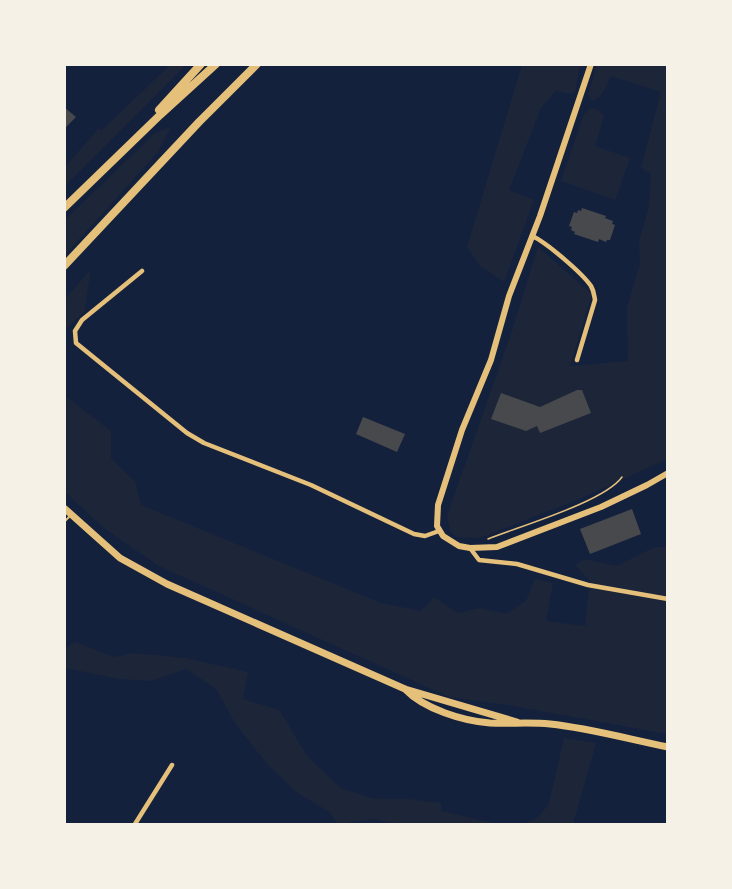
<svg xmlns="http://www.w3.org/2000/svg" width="732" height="889" viewBox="0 0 732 889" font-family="'Source Serif 4',serif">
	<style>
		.green { fill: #1d2539 }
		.building { fill: #48494c }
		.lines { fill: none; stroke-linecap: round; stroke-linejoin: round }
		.path { stroke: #e5c07b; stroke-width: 1.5 }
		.service { stroke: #e5c07b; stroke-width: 2 }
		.minor { stroke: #e5c07b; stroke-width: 4.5 }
		.tertiary { stroke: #e5c07b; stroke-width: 6 }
		.secondary { stroke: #e5c07b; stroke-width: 7 }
		.trunk { stroke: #e5c07b; stroke-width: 8 }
	</style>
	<rect width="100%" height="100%" fill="#14213d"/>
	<path class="green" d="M170 65H186L65 186V167L99 128 102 130Z
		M522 65H580L575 92 571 94 556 91 541 108 509 190 534 200 504 282 480 266 467 247Z
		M597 65H667V459L584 497 480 538 456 537 450 530 447 516 512 331 538 247 592 294 570 366 628 361 627 307 640 264 639 241 649 206 651 174 641 168 661 92 611 76C605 86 605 96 592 101L588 95Z
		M591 108 600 111 604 116 595 146 630 158 615 200 561 181 584 114Z
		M171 127 157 153 65 255V220L155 133Z
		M91 269 84 312 65 330V299Z
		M64 395 111 431V458L135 482 141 505 381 603 421 611 434 597 458 613 479 608 506 614 526 601 535 579 553 583 546 621 585 626 590 581 575 565 584 559 617 566 653 548 667 546V734L508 705 449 697 159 566 105 529 65 492Z
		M75 642 114 657 133 653 185 658 248 672 243 699 279 710 308 757 341 788 375 799H408L441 803V811L498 824H400L373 819 338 824 329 812 295 791 268 765 235 723 216 689 186 669 151 681 119 679 65 668V648Z
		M564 738 596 743 573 824H524L538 817 549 804Z"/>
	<path class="building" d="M64 107 76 117 64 129Z
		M582 208 606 216 605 218 613 221 612 224 615 225 610 240H607L606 242 599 239 598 242 574 234 575 232 571 230 572 227 569 226 574 212 577 213 578 210 581 211Z
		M577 390H582L591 413 540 433 537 426 526 431 491 419 501 393 540 407Z
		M363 417 405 434 397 452 356 434Z
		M632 509 641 534 590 554 580 529Z"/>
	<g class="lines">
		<path class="path" d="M488 539C520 526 604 502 622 477"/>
		<path class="service" d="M64 522 69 517"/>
		<path class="minor" d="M532 236C546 242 582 273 591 286 594 291 594 295 595 300L577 360
			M142 271 82 320 75 331 76 343 187 433 204 443 311 485 414 534 425 536 439 531
			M470 548 479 560 517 564 588 585 668 599
			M135 824 172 765"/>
		<path class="tertiary" d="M591 64 540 216 509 296 491 360 462 430 438 505 437 526 443 536 459 546 470 548 497 547 601 507 647 485 668 473"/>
		<path class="secondary" d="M64 508 120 558 167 584 405 689 517 722
			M405 689C424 709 463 721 490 723 510 724 530 722 550 724 589 728 628 739 668 747"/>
		<path class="trunk" d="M159 110 201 64
			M64 208 160 115 216 64
			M64 266 199 122 257 64"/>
	</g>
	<rect width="732" height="889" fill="none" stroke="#f6f1e7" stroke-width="132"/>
</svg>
